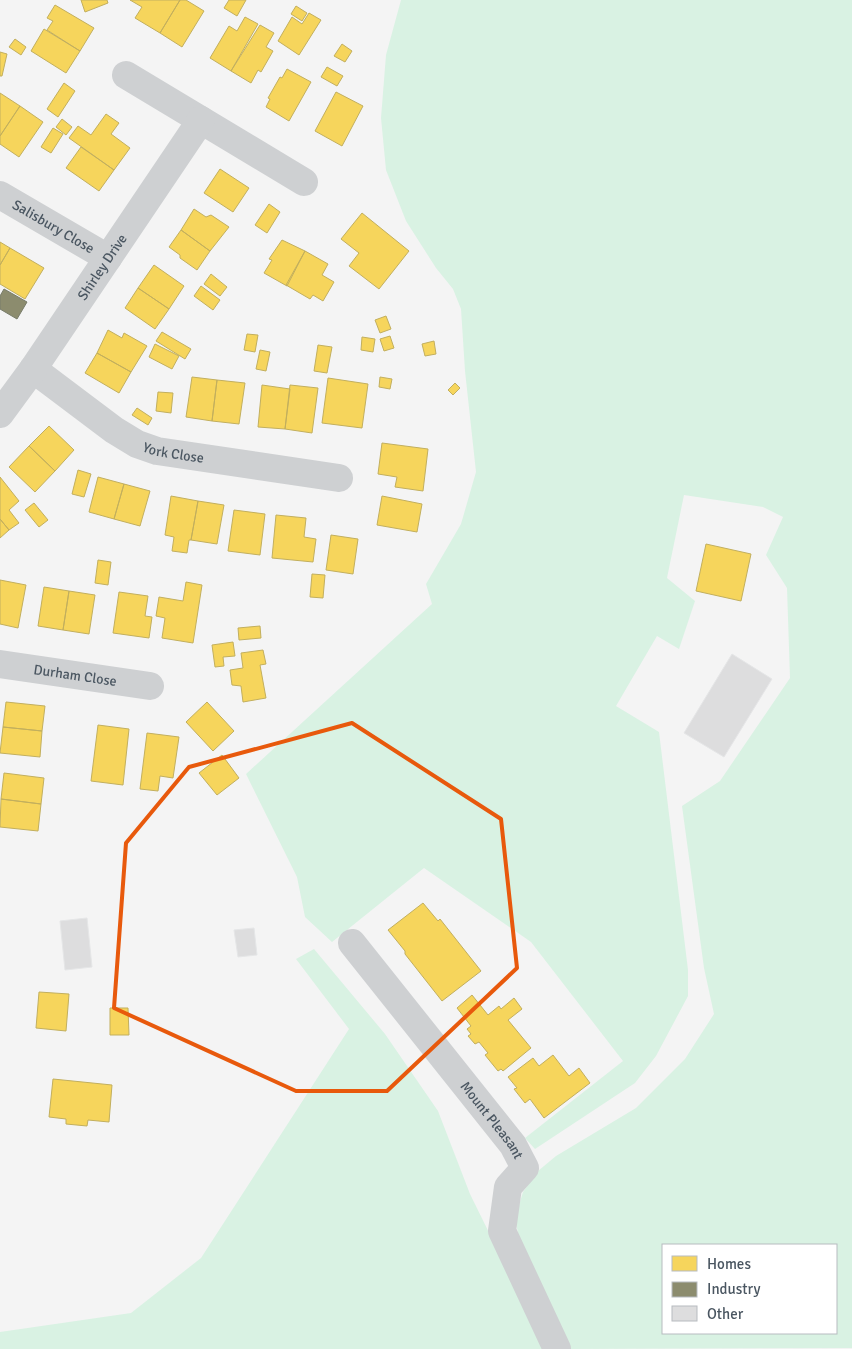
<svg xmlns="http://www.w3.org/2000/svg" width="852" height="1349" viewBox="0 0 852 1349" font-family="Signika,sans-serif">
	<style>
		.green { fill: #d9f2e3; fill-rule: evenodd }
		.homes { fill: #f6d55c; stroke: #c2af5e }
		.industry { fill: #8c8c6e; stroke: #787c6a }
		.building { fill: #ddddde; stroke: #e5e6e7 }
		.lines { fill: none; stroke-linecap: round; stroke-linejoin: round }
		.minor { stroke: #ced0d2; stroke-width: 28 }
		.marked { fill: none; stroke: #e8590c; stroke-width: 4; stroke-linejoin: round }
		.labels { text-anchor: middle; stroke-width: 5; stroke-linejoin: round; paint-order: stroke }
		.street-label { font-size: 14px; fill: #4a5661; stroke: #fff }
	</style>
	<rect width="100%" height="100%" fill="#f4f4f4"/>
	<path class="green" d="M401 0H852V1348L571 1349 522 1253 515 1218 523 1192 538 1171 556 1156 636 1108 685 1059 714 1014 704 968 682 806 720 781 790 678 787 588 766 555 783 517 763 507 684 495 667 578 695 601 679 649 657 636 616 706 659 732 688 970V996L656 1056 635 1083 535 1149 525 1138 623 1061 531 942 424 868 332 942 305 917 297 877 246 774 432 604 426 584 461 524 476 472 465 371 461 309 453 289 436 268 406 221 386 170 381 118 386 55ZM663 1245H836V1333H663Z
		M314 949 385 1034 438 1111 470 1194 531 1318 544 1349H0V1332L131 1313 201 1258 349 1029 296 959Z"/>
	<path class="homes" d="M81 0H107L108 3 85 12Z
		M130 0H180L160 33 135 18 142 7Z
		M180 0H186L204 11 182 47 160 33Z
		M229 0H246L237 16 224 8Z
		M55 5 94 28 80 51 47 30 53 21 47 18Z
		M296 6 307 13 302 21 291 14Z
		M309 13 321 20 299 55 278 41 292 17 302 24Z
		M245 17 258 24 231 71 210 58 229 26 237 31Z
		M260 25 274 33 266 47 273 51 261 72 258 70 251 83 231 71Z
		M44 29 80 51 66 73 31 51Z
		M15 39 26 47 21 55 9 47Z
		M342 44 352 51 345 62 334 56Z
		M0 52 7 54 2 76H0Z
		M327 67 343 76 337 86 321 77Z
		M287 69 311 82 289 121 266 107 270 99 268 98 280 77 282 78Z
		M64 83 75 91 58 117 47 109Z
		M336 92 363 106 342 146 315 131Z
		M0 93 20 106 0 136Z
		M20 106 43 122 19 157 0 144V136Z
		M106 114 119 123 111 134 130 148 114 170 69 138 78 126 91 135Z
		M62 119 72 127 66 135 56 127Z
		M53 128 63 134 51 153 41 147Z
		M81 147 114 170 99 191 66 168Z
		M220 169 249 188 233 212 204 193Z
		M269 204 280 212 267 233 255 225Z
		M194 209 206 217 211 215 229 227 210 251 181 230Z
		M362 213 409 251 379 289 349 266 359 253 341 239Z
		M181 230 210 251 197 270 180 258V255L169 247Z
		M282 240 305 251 287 286 264 273 272 260 269 259Z
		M0 242 10 248 0 265Z
		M10 248 44 268 25 299 0 284V265Z
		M305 251 328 264 322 275 334 282 323 301 313 295 310 299 286 285Z
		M154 265 184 286 169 309 138 288Z
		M211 274 227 287 220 296 204 284Z
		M201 286 220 300 213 310 194 296Z
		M138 288 169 309 155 329 125 308Z
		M386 316 391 329 380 333 375 320Z
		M108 330 122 338 124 333 147 346 131 372 97 353Z
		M162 332 191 349 185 359 156 341Z
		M247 334 258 335 255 352 244 350Z
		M390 336 394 348 384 351 380 339Z
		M362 337 375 339 373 352 361 350Z
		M434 341 436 354 425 356 422 344Z
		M155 344 179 356 172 369 149 357Z
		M318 345 332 347 327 373 314 371Z
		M260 350 270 352 266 371 256 369Z
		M97 353 131 372 119 393 85 373Z
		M192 377 217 380 212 421 186 417Z
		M380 377 392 379 390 389 379 387Z
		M328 378 368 384 362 428 322 423Z
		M217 380 245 383 239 424 212 421Z
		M455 383 460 388 453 395 448 390Z
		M262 385 290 389 285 429 258 427Z
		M290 385 318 388 312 433 285 429Z
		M158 392 173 393 171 413 156 411Z
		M137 408 152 418 148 425 132 415Z
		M49 426 74 450 55 471 29 446Z
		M382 443 428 449 423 491 395 487 397 477 378 474Z
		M29 446 55 471 35 492 9 467Z
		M78 470 91 474 84 497 72 494Z
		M0 477 19 501 9 510 19 523 9 530 0 519Z
		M98 477 124 484 114 519 89 512Z
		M124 484 150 491 140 526 114 519Z
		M171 496 198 501 191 540H189L187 553 172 551 174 537 165 535Z
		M382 496 422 504 417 532 377 525Z
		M198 501 224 505 217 544 191 540Z
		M34 503 48 520 39 527 25 510Z
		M234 510 265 514 260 555 228 551Z
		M276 515 306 518 304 537 316 539 313 562 272 558Z
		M0 519 9 530 0 538Z
		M331 535 358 539 353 574 326 570Z
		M706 544 751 554 741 601 696 591Z
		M98 560 111 562 108 585 95 583Z
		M312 574 325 575 323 598 310 597Z
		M0 580 26 585 18 628 0 624Z
		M186 582 202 585 193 643 162 638 165 618 156 616 159 597 183 601Z
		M44 587 69 591 63 630 38 626Z
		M69 591 95 595 89 634 63 630Z
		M119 592 148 596 145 616 152 617 149 638 113 633Z
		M260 626 261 638 239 640 238 628Z
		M233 642 235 656 223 657 224 666 215 667 212 645Z
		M263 650 266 664 260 665 266 698 243 702 241 686 232 685 230 670 243 668 241 653Z
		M6 702 45 706 42 731 3 727Z
		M207 702 234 731 213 751 186 722Z
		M98 725 129 729 123 785 91 781Z
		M3 727 42 731 40 757 0 753Z
		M147 733 179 737 173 778 160 776 158 791 140 789Z
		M222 755 239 778 217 795 199 773Z
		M4 773 44 778 41 804 1 799Z
		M1 799 41 804 38 831 0 827Z
		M423 903 438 921 440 919 481 971 442 1001 405 954V951L388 930Z
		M39 992 69 994 66 1031 36 1028Z
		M472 995 488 1015 499 1006 501 1009 514 998 522 1009 508 1020 531 1048 503 1071 501 1069 498 1071 485 1055 488 1053 479 1042 475 1044 468 1036 471 1034 467 1029 471 1026 457 1008Z
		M110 1008H128L129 1035H110Z
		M553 1055 569 1076 579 1068 590 1083 544 1118 530 1099 525 1103 514 1089 517 1088 508 1077 533 1058 539 1066Z
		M53 1079 112 1085 109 1122 88 1120 87 1126 66 1124V1119L49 1117Z"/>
	<path class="industry" d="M4 289 27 302 17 319 0 309V296Z"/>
	<path class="building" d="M732 654 772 679 724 757 684 733Z
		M87 918 92 967 65 970 60 921Z
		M254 928 257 955 238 957 234 930Z"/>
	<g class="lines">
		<g class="minor">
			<path d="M126 75 304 182"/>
			<path id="s1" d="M0 195 108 258"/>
			<path id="s2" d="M33 369 114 430 137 444 157 451 339 478"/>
			<path id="s3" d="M0 414 33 369 201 120"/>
			<path id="s4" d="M0 664 150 686"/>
			<path id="s5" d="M352 943 513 1145 525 1168 508 1187 502 1231 557 1349"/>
		</g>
	</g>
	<path class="marked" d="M352 723 501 819 517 968 387 1091H296L114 1008 126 843 189 767Z"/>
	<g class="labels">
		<g class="street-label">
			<text dy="5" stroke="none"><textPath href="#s1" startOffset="62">Salisbury Close</textPath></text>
			<text dy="5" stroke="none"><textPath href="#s3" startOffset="179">Shirley Drive</textPath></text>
			<text dy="5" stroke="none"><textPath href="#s2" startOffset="166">York Close</textPath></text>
			<text dy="5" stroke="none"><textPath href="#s4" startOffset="76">Durham Close</textPath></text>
			<text dy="5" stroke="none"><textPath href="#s5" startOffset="226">Mount Pleasant</textPath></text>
		</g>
	</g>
	<rect x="662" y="1244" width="175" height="90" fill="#ffffff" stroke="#b7bbc0"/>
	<rect x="672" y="1256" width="25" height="15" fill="#f6d55c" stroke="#b7bbc0"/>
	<text x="707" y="1269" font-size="15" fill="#4a5661">Homes</text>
	<rect x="672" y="1282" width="25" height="15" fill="#8c8c6e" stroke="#b7bbc0"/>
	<text x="707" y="1294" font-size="15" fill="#4a5661">Industry</text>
	<rect x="672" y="1306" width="25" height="15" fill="#ddddde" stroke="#b7bbc0"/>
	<text x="707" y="1319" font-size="15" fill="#4a5661">Other</text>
</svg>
